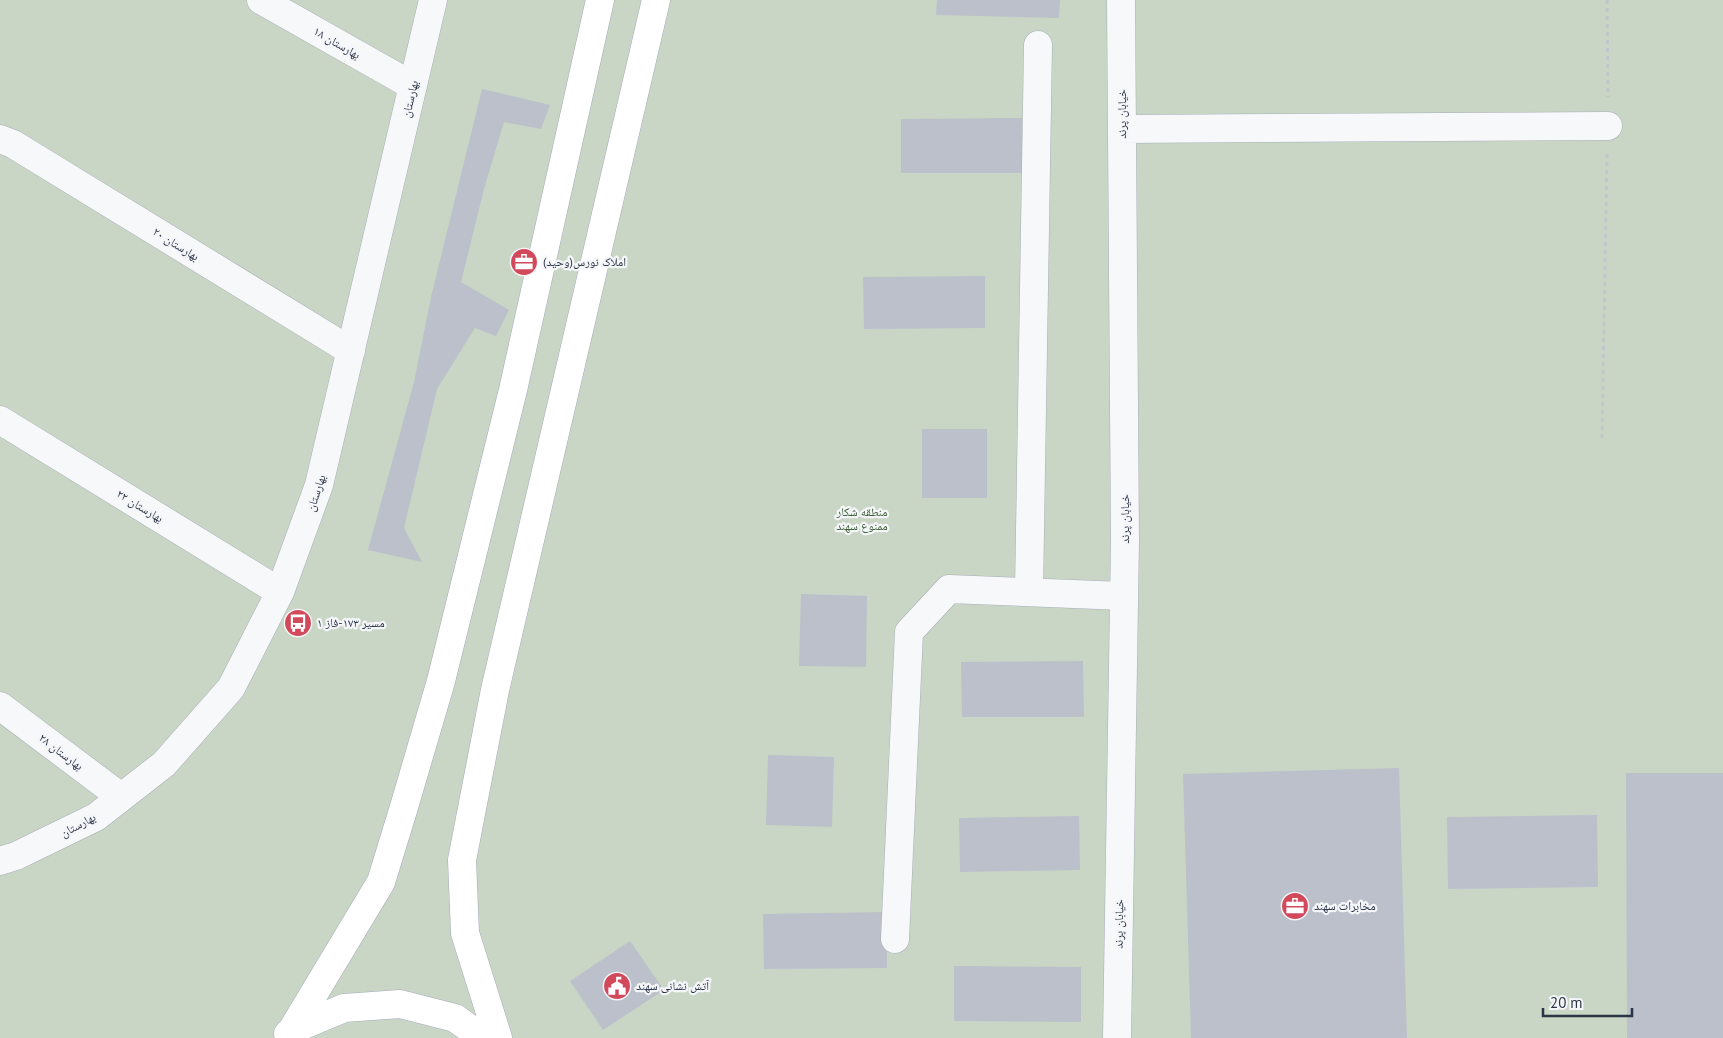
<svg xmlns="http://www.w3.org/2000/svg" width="1723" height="1038" viewBox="0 0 1723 1038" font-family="'PT Sans','Noto Naskh Arabic',sans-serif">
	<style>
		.green { fill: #c9d6c5 }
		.building { fill: #bbc0ca }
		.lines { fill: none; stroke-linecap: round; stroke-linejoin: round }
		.minor-casing { stroke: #a9aeb7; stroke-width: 29 }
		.major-casing { stroke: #a3abb8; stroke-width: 29 }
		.path { stroke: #c2c5cb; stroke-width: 3; stroke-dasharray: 4 4; stroke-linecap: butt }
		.minor { stroke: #f7f8fa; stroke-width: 28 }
		.major { stroke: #fff; stroke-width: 28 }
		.labels { text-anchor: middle; stroke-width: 4.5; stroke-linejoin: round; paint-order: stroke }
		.street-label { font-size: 12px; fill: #2b3445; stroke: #f4f6f9 }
		.poi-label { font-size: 12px; fill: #2b3445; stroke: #f4f6f9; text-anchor: start }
		.park-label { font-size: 12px; fill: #3f6138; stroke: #f4f6f9 }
	</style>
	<rect width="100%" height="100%" fill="#e4e7ec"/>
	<path class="green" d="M0 0H1723V1038H0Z"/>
	<path class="building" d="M937 0H1060L1059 18 936 15Z
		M482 89 550 105 541 129 504 122 484 189 461 282 509 310 496 336 475 328 437 389 404 528 422 562 368 550 414 382 431 297Z
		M1022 118V173H901V119Z
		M985 276V328L864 329 863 277Z
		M922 429H987V498H922Z
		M801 594 867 596 866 667 799 666Z
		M1083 661 1084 717H962L961 662Z
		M768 755 834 757 832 827 766 825Z
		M1399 768 1407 1038H1191L1183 774Z
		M1626 773H1723V1038H1627Z
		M1597 815 1598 887 1448 889 1447 817Z
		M1079 816 1080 870 960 872 959 818Z
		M886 912 887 968 764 969 763 914Z
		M630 941 664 990 603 1030 570 981Z
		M954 966 1081 967V1022L954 1021Z"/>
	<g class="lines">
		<g class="minor-casing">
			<path id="minor" d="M261 0 413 86
				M1122 129 1608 126
				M0 139 13 144 351 351
				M0 420 280 592
				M1029 592 1038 45
				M0 706 121 797
				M0 861 16 856 96 817 164 764 231 688 280 592 319 485 433 0
				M895 939 909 632 949 589 1124 596
				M1117 1038 1125 541 1121 0"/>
		</g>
		<g class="major-casing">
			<path id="major" d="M292 1030 381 882 404 807 441 681 513 390 600 0
				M288 1034 292 1030 344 1008 400 1004 455 1018 483 1038
				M498 1038 465 933 462 860 495 690 656 0"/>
		</g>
		<path class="path" d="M1607 0 1608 97
			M1602 438 1607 153"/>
		<use href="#minor" class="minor"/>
		<use href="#major" class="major"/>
	</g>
	<defs>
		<g id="office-disc" transform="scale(1.4375)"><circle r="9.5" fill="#d1495b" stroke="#f4f6f9"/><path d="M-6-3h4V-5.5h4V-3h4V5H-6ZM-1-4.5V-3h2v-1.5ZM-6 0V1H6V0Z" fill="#fff"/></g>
		<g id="bus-disc" transform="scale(1.4375)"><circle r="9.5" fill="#d1495b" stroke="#f4f6f9"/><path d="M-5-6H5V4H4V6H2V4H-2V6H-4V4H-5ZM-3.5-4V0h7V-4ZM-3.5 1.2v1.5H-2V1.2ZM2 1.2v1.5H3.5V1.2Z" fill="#fff"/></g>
		<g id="civic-disc" transform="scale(1.4375)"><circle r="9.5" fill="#d1495b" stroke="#f4f6f9"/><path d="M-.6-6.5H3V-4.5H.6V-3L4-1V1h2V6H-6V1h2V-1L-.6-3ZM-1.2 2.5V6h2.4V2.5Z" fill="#fff"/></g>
	</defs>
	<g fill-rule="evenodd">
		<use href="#office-disc" x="524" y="262"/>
		<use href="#bus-disc" x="298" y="623"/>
		<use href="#office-disc" x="1295" y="906"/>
		<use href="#civic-disc" x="617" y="986"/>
	</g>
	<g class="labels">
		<g class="street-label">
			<text transform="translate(337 43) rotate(30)" y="4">بهارستان ۱۸</text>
			<text transform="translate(410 99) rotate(-77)" y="4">بهارستان</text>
			<text transform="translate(1122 114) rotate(-90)" y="4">خیابان پرند</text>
			<text transform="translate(176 244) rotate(32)" y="4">بهارستان ۲۰</text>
			<text transform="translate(316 493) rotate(-72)" y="4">بهارستان</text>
			<text transform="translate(140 506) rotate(31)" y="4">بهارستان ۲۲</text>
			<text transform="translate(1125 519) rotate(-90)" y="4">خیابان پرند</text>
			<text transform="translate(61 752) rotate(37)" y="4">بهارستان ۲۸</text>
			<text transform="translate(78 825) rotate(-28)" y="4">بهارستان</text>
			<text transform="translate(1119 924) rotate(-89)" y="4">خیابان پرند</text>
		</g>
		<g class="poi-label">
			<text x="543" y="266">املاک نورس(وحید)</text>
			<text x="317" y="627">مسیر ۱۷۳-فاز ۱</text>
			<text x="1314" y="910">مخابرات سهند</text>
			<text x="636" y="990">آتش نشانی سهند</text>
		</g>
		<g class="park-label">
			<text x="862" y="516">منطقه شکار<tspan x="862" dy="14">ممنوع سهند</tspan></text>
		</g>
	</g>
	<path d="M1543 1008v8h89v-8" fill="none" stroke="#2b3445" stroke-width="2.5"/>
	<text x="1550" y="1008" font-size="15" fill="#2b3445" stroke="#f4f6f9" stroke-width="4" paint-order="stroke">20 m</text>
</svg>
